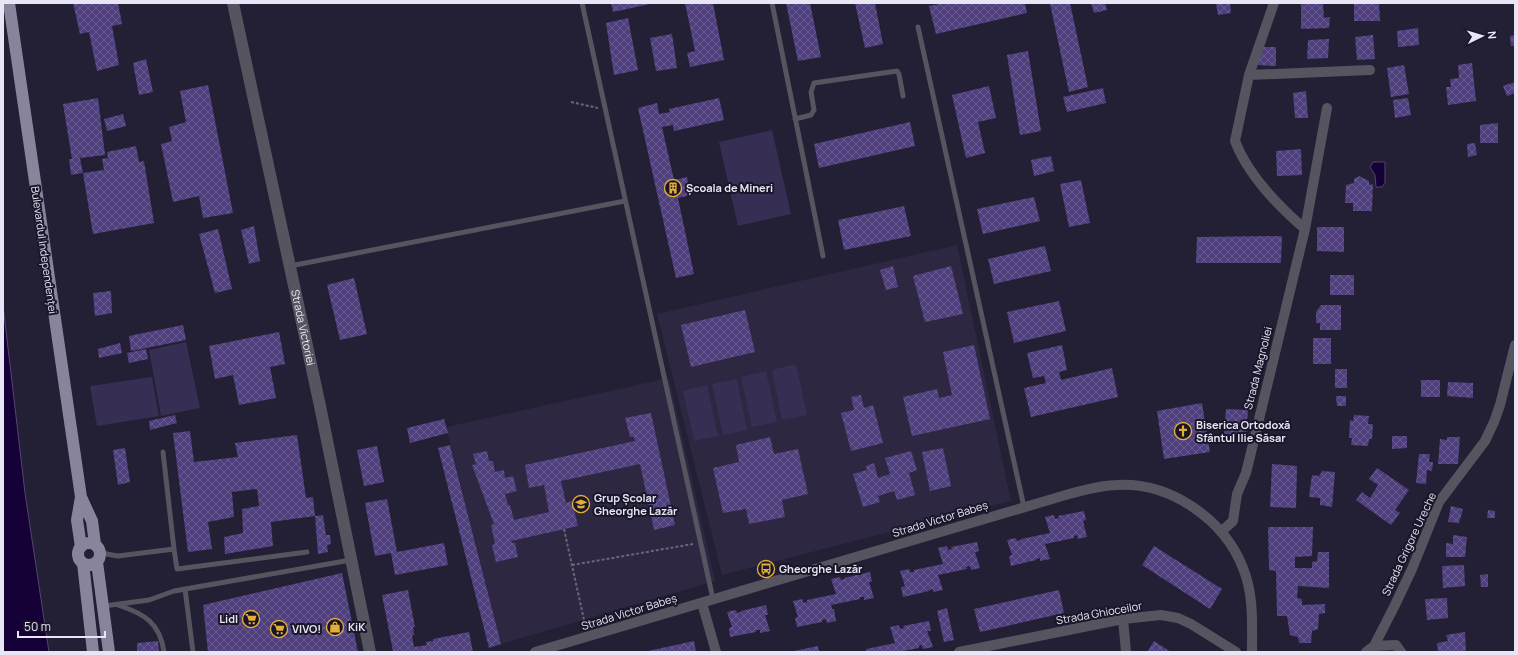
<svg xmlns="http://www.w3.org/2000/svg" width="1518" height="655" viewBox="0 0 1518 655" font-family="Manrope,sans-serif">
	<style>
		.built { fill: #2d2742 }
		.garden { fill: #372e53 }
		.water { fill: #150037; stroke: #544570 }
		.building { fill: url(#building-cross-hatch) }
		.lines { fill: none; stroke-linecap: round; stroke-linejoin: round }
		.path { stroke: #696678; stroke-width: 2; stroke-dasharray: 3 2; stroke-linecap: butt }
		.service { stroke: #56545f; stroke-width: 5 }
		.minor { stroke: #56545f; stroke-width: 10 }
		.tertiary { stroke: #56545f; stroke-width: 12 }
		.primary { stroke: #88849b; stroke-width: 12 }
		.labels { text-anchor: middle; stroke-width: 4; stroke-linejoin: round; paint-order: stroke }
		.poi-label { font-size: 11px; font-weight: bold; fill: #e8e5f4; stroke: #1a162a; text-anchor: start }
		.street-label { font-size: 11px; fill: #e8e5f4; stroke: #1a162a }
	</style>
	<defs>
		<pattern id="building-cross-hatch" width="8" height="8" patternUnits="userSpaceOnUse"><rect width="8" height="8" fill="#4f3f7c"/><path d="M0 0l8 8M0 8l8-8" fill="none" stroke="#685b8f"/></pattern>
	</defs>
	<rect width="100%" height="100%" fill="#231f34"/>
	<path class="built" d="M957 245 1011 501 722 575 657 314Z
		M669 378 715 581 501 644 446 427Z"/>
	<path class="garden" d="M772 130 791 214 738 226 719 142Z
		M186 342 200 408 161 416 149 350Z
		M796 364 807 415 782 420 772 370Z
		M766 371 777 422 752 427 741 377Z
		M152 377 159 416 97 426 90 386Z
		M737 379 747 430 723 435 712 384Z
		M707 385 718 436 694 441 683 391Z"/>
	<path class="water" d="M1373 162H1385V183L1382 187H1376L1375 175 1370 167Z
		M3 305 25 493 49 652H3Z"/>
	<path class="building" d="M73 3H118L122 24 112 26 119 65 97 71 89 32 80 34Z
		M611 3H650V4L613 12Z
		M685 3H713L724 60 690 67 687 53 695 51Z
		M786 3H810L821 57 798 61Z
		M855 3H875L883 44 865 48Z
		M944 3H1025L1027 13 936 34 929 6Z
		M1070 3 1088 87 1069 92 1050 4Z
		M1091 3H1105L1107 10 1094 13Z
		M1216 3H1230L1231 13 1218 15Z
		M1301 3H1323L1324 18 1330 17 1329 28 1301 29Z
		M1354 3H1379L1380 21H1354Z
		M628 18 638 70 614 75 606 23Z
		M1418 28 1419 45 1398 47 1397 31Z
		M672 34 677 68 656 71 650 38Z
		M1373 35 1375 59 1357 60 1355 37Z
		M1515 35V46H1511L1510 36Z
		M1329 39 1328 58 1307 59 1308 40Z
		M1262 47H1276V66L1257 65Z
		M1028 51 1041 131 1020 135 1007 55Z
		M146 59 153 92 139 95 133 63Z
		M1472 63 1476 101 1448 105 1446 87H1451L1450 79 1459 78 1458 65Z
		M1404 65 1409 94 1391 97 1387 68Z
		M1515 82V93L1507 96 1503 86Z
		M208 85 233 213 203 218 199 196 173 202 161 144 172 141 169 127 186 122 180 91Z
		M989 86 996 118 978 122 985 153 966 158 952 95Z
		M1103 88 1106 103 1067 112 1063 97Z
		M1306 91 1308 118H1295L1293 93Z
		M98 98 105 155 80 158 83 173 104 170 102 159 108 158 107 152 136 146 139 162 144 161 154 223 93 234 83 173 71 175 69 159H72L63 104Z
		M719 98 724 120 674 131 673 125 662 127 674 180 687 177 691 195 678 198 694 274 676 278 638 108 657 103 659 114 670 112 669 109Z
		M1408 98 1411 115 1395 118 1393 100Z
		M123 114 126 126 107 131 104 119Z
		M910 122 915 146 819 168 814 144Z
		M1498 123V143H1480V125Z
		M1475 143 1477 155 1468 157 1467 144Z
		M1301 149 1302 175 1277 176 1276 151Z
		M1051 156 1054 171 1034 176 1031 160Z
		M1359 176 1369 181V185L1373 184 1372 211H1353V203H1345L1346 185 1354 183V179Z
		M1081 180 1090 223 1069 227 1060 184Z
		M1034 197 1040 221 983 234 977 209Z
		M904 206 911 236 844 250 838 220Z
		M254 226 260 261 249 264 241 230Z
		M1317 227H1344V252L1317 251Z
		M218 229 232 289 215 293 199 234Z
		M1282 236 1281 263H1196L1197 237Z
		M1045 246 1051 271 994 284 988 259Z
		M893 266 898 287 886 290 880 270Z
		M951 266 963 314 925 322 913 276Z
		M1330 275H1354V295H1330Z
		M354 278 367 334 340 340 327 285Z
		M111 291 112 313 95 316 93 293Z
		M1059 301 1066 331 1014 343 1007 312Z
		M1321 305H1341V330H1320V323H1316V312Z
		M745 310 755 352 691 367 681 325Z
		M183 325 186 340 131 351 129 336Z
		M279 332 285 364 270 367 276 398 239 405 233 375 215 379 209 346Z
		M1313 338H1331V364H1313Z
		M120 343 122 353 99 358 98 349Z
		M974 345 990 419 912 436 903 397 937 389 939 398 952 395 943 352Z
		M1062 345 1067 370 1059 372 1061 380 1112 368 1118 397 1031 417 1024 388 1046 383 1044 376 1033 378 1027 353Z
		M146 349 148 359 129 363 127 353Z
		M1335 369H1347V388H1335Z
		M1421 380H1440V397H1421Z
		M1448 382 1473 383V398L1447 396Z
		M861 395 864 408 873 405 883 443 851 451 841 413 854 410 851 397Z
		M1336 396H1346V406H1337Z
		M1202 403 1210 452 1164 459 1157 411Z
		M1226 409 1248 410 1246 435H1224Z
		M651 413 675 525 654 530 640 464 561 481 566 503 572 501 578 526 511 541 512 543H515L518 557 496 562 492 545 495 544 491 525 494 524 472 465 476 464 473 454 487 451 489 461H493L495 472 504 470 505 478 513 476 517 491 505 494 508 505H510L514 520 549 512 544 485 529 488 525 465 635 441 634 437H630L625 418Z
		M175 415 177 423 150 430 149 421Z
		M1354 415 1369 416 1368 424H1373L1372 439H1369L1368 446 1351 445 1352 438H1349L1350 420 1353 421Z
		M444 419 448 433 410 443 407 428Z
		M190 431 194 462 238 457 235 443 297 435 306 498 313 497 315 516 271 522 273 546 225 554 224 537 243 533 242 509 259 506 257 489 232 492 234 517 208 522 212 549 188 552 173 433Z
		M1392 436H1407V448L1392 449Z
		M770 437 774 454 798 449 808 494 782 500 785 517 749 524 746 509 723 513 713 468 739 462 736 445Z
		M1447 437H1460L1458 464H1438L1440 439 1447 440Z
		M450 445 501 644 489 648 438 448Z
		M377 446 384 482 364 486 357 450Z
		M125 448 130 482 118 485 113 450Z
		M943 448 951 486 930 491 922 452Z
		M911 451 917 470 909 473 915 495 897 500 894 491 878 496 880 502 863 507 853 474 867 470 866 466 874 463 878 478 890 474 885 458Z
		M1419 454H1430L1429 462H1433L1432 471 1427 470 1426 484 1416 483Z
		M1272 464 1297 466 1296 508 1270 507Z
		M1377 468 1409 490 1395 510 1400 513 1391 525 1356 500 1362 492 1370 498 1378 485 1369 479Z
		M1322 471 1335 472 1332 507 1320 505V498L1309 497 1312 475 1319 476Z
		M387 499 397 552 444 543 448 565 395 575 391 553 375 556 365 503Z
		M1451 506 1463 509 1459 523 1448 522Z
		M1488 510 1495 511V518H1487Z
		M1084 511 1086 520 1083 521 1087 537 1078 539 1077 535 1074 536V538L1045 544 1050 559 1040 561V558L1036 559V560L1011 566 1009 556 1012 555 1007 540 1016 538 1017 541 1021 540V539L1050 533 1045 517 1054 515 1055 519 1059 518 1058 516Z
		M323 515 326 535H330L331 544 327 545 328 552 318 554 315 516Z
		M1268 527H1313L1312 556 1295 557V568H1312V562L1317 561 1318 552H1329V588L1298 586 1297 598 1302 599V605L1325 604V613L1319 614 1318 629 1312 631 1311 643H1299L1298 637 1290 635 1287 616H1277L1276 571 1269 570Z
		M1453 535 1467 537 1465 557H1446V543L1453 544Z
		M977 542 979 551 975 552 980 568 971 570 970 566 966 567 967 569 938 575 943 590 933 592V589L929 590V591L903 597 901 587 905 586 900 571 909 569 910 572H914V570L943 564 938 548 947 546 948 550 952 549 951 547Z
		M1154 546 1222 589 1210 609 1142 565Z
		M1464 565 1465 586 1443 588 1442 566Z
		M870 572 872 582H869L874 598 864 600V597H860V599L831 605 832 609H834L836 621 827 623 826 619 822 620V622L797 627 795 618 798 617 793 601 803 599V603L807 602V600L836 594 831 579 840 577 841 580 845 579 844 578Z
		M342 573 358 652H208L203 605Z
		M1488 574V587H1481L1480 575Z
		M408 590 415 627H413L414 635H412L414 647 427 645 426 642 433 641V639L469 632 473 652 393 651 382 595Z
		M1059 590 1064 613 980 632 974 609Z
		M1447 598 1448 618 1427 620 1425 599Z
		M766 605 768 615H765L770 631 760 633V630H756V632L730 637 729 628 732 627 727 612 736 610 737 613 741 612V611Z
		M947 608 954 640 944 642 937 611Z
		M929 621 931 631H927L933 647 923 649 922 645 919 646V648L898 652H863L866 651V649L895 643 890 627 899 625 900 629 904 628 903 626Z
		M1465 632 1466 652H1438L1437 643 1448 641 1446 635Z
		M158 641 159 652H137V643Z
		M694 641 696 652H648V651Z
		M1154 641 1171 652H1147Z
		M818 646 819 652H794V651Z"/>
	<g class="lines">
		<path class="path" d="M571 102 598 108
			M564 529 584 620
			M572 565 693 544"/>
		<path class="service" d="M582 3 713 599
			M772 3 823 256
			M918 27 1024 507
			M795 119 811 115 814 110 811 92 814 83 897 71 899 74 903 96
			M290 266 625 201
			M174 549 177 569 307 552
			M101 553 118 556 174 549 163 452
			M185 589 193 652
			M118 605C145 614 160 623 164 652
			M104 606 149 600 174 591 351 560"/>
		<path class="minor" d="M1274 3 1249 75 1235 141C1248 175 1277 205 1305 229
			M1249 75 1370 70
			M1221 532 1233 521 1237 494 1246 473 1305 229 1327 108
			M702 603 716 652
			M1123 619 1126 652
			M1374 646 1396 645 1401 652
			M535 652 1069 494C1085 490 1101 485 1117 485 1170 482 1224 519 1243 568 1254 595 1252 624 1252 652
			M959 652 1123 619 1161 615 1178 618 1191 624 1236 652
			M1366 652 1374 646 1395 605 1412 569 1439 502 1485 441 1494 422 1500 405 1515 345"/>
		<path class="tertiary" id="s1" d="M233 3 320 406 370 652"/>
		<path class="primary" d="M9 3 81 497 92 521 95 544
			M78 554a11 11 0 1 1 22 0a11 11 0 1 1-22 0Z
			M81 547 77 520 81 497
			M97 562 109 652
			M83 563 93 652"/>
	</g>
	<defs>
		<g id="building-ring" transform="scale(0.9)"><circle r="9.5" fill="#1a162a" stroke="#e3ae35" stroke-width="1.5"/><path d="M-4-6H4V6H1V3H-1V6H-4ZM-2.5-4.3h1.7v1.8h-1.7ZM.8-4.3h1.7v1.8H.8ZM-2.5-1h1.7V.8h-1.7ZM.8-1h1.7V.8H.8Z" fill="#e3ae35"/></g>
		<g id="church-ring" transform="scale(0.9)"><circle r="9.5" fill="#1a162a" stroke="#e3ae35" stroke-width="1.5"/><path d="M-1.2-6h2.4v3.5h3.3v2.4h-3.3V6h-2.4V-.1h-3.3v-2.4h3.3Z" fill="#e3ae35"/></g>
		<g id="school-ring" transform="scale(0.9)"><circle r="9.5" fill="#1a162a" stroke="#e3ae35" stroke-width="1.5"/><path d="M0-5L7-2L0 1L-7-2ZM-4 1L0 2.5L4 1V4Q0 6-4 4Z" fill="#e3ae35"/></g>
		<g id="bus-ring" transform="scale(0.9)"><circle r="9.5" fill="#1a162a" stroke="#e3ae35" stroke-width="1.5"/><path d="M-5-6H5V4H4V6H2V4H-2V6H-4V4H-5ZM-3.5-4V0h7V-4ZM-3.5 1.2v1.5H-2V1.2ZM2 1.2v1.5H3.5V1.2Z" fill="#e3ae35"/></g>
		<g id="supermarket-ring" transform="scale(0.9)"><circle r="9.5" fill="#1a162a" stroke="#e3ae35" stroke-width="1.5"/><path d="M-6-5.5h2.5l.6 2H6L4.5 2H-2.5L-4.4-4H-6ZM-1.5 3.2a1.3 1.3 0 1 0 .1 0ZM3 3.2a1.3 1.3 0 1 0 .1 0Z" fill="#e3ae35"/></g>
		<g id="shop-ring" transform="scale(0.9)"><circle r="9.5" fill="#1a162a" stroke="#e3ae35" stroke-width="1.5"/><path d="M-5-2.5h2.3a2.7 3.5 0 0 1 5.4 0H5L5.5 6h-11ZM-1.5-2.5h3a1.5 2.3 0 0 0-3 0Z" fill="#e3ae35"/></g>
	</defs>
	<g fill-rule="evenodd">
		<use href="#building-ring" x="673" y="188"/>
		<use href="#church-ring" x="1183" y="431"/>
		<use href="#school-ring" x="581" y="504"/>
		<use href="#bus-ring" x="766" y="569"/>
		<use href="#supermarket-ring" x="251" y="619"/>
		<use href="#shop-ring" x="335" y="627"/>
		<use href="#supermarket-ring" x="279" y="629"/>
	</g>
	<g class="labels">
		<g class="poi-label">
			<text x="686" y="192">Școala de Mineri</text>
			<text x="1196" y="429">Biserica Ortodoxă<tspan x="1196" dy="13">Sfântul Ilie Săsar</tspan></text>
			<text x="594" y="502">Grup Școlar<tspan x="594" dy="13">Gheorghe Lazăr</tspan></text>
			<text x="779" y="573">Gheorghe Lazăr</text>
			<text x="238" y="623" text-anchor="end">Lidl</text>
			<text x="348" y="631">KiK</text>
			<text x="292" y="633">VIVO!</text>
		</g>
		<g class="street-label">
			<text transform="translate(44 250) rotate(82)" y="4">Bulevardul Independenței</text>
			<text dy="4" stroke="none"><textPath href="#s1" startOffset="332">Strada Victoriei</textPath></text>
			<text transform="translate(1258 368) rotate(-76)" y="4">Strada Magnoliei</text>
			<text transform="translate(940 519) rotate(-17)" y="4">Strada Victor Babeș</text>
			<text transform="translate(1409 544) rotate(-65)" y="4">Strada Grigore Ureche</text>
			<text transform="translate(629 612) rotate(-17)" y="4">Strada Victor Babeș</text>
			<text transform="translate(1099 613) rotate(-10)" y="4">Strada Ghioceilor</text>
		</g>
	</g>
	<rect width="1518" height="655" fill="none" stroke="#e8e5f4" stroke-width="8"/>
	<g transform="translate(1482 36) rotate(85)" stroke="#1a162a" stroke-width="3" paint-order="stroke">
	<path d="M0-3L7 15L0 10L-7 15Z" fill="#e8e5f4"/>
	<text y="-6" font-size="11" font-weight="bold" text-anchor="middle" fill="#e8e5f4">N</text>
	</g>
	<path d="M18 631v6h87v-6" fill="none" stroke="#e8e5f4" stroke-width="2"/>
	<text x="24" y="631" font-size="12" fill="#e8e5f4" stroke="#1a162a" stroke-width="3" paint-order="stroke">50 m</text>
</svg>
